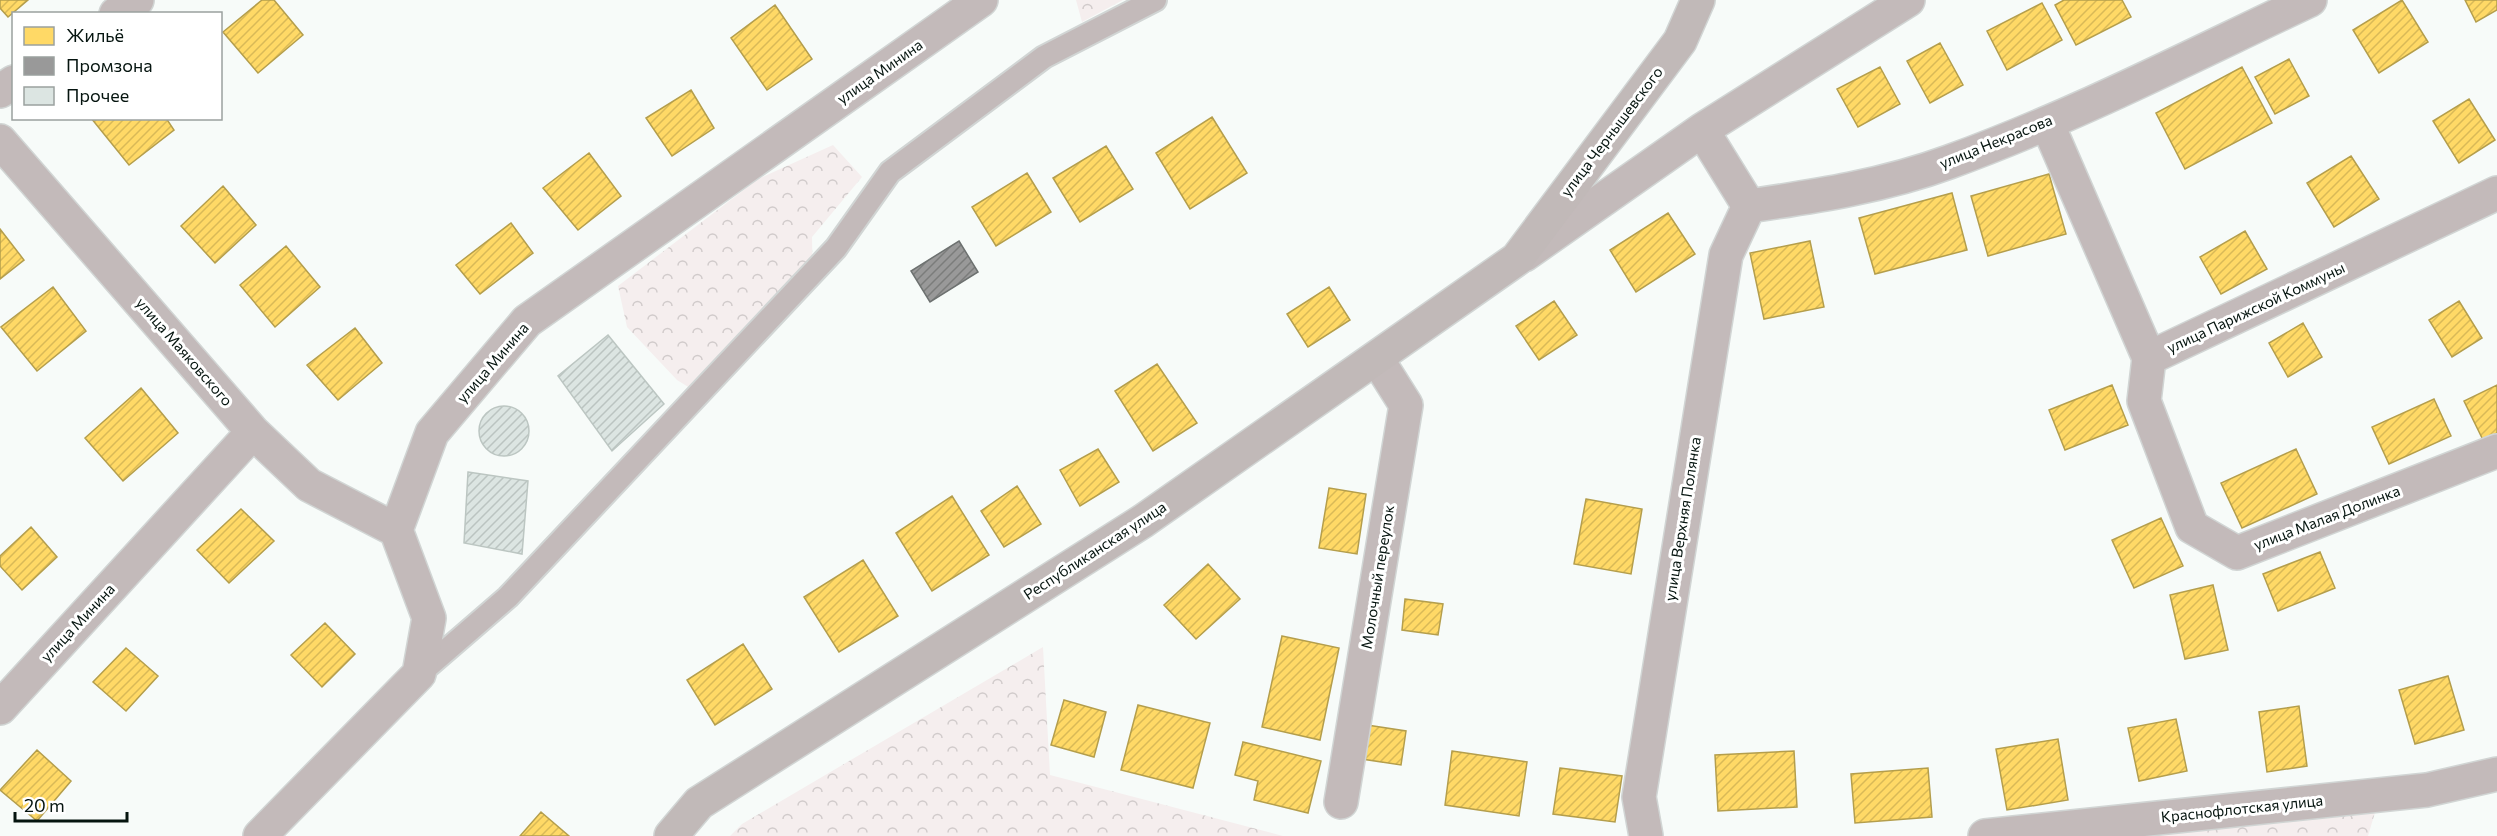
<svg xmlns="http://www.w3.org/2000/svg" width="2497" height="836" viewBox="0 0 2497 836" font-family="Commissioner,sans-serif">
	<style>
		.forest { fill: url(#forest-crowns) }
		.homes { fill: url(#homes-hatch); stroke: #b49e4c; stroke-width: 1.5 }
		.industry { fill: url(#industry-hatch); stroke: #6d7170; stroke-width: 1.5 }
		.building { fill: url(#building-hatch); stroke: #bcc6c2; stroke-width: 1.5 }
		.lines { fill: none; stroke-linecap: round; stroke-linejoin: round }
		.lane-casing { stroke: #d1d5d4; stroke-width: 26 }
		.street-casing { stroke: #d1d5d4; stroke-width: 36 }
		.secondary-casing { stroke: #d1d5d4; stroke-width: 36 }
		.lane { stroke: #c3baba; stroke-width: 22 }
		.street { stroke: #c3baba; stroke-width: 33 }
		.secondary { stroke: #c1b9b8; stroke-width: 33 }
		.labels { text-anchor: middle; stroke-width: 6; stroke-linejoin: round; paint-order: stroke }
		.street-label { font-size: 15px; fill: #05140f; stroke: #fff }
	</style>
	<defs>
		<pattern id="forest-crowns" width="20" height="18" patternUnits="userSpaceOnUse" patternTransform="scale(1.5)"><rect width="20" height="18" fill="#f5eeee"/><path d="M2 6a3 3 0 1 1 6 0M12 15a3 3 0 1 1 6 0" fill="none" stroke="#d1cbcb"/></pattern>
		<pattern id="homes-hatch" width="6" height="6" patternUnits="userSpaceOnUse" patternTransform="scale(1.5)"><rect width="6" height="6" fill="#ffd966"/><path d="M-1 1l2-2M0 6l6-6M5 7l2-2" fill="none" stroke="#d9b957"/></pattern>
		<pattern id="industry-hatch" width="6" height="6" patternUnits="userSpaceOnUse" patternTransform="scale(1.5)"><rect width="6" height="6" fill="#999"/><path d="M-1 1l2-2M0 6l6-6M5 7l2-2" fill="none" stroke="#7b7c7b"/></pattern>
		<pattern id="building-hatch" width="6" height="6" patternUnits="userSpaceOnUse" patternTransform="scale(1.5)"><rect width="6" height="6" fill="#dce5e2"/><path d="M-1 1l2-2M0 6l6-6M5 7l2-2" fill="none" stroke="#bbc4c1"/></pattern>
	</defs>
	<rect width="100%" height="100%" fill="#f7fbf9"/>
	<path class="forest" d="M1076 0H1123L1082 22Z
		M833 145 862 177 812 237 813 290 706 398 677 380 627 327 618 286 758 179Z
		M1043 647 1050 775 1283 836H730L742 824Z
		M2376 809 2368 836H2149Z"/>
	<path class="homes" d="M0 0H28L8 17 0 8Z
		M262 0H274L303 35 258 73 223 32Z
		M2064 0H2122L2131 17 2076 45 2055 5Z
		M2402 0 2428 42 2379 73 2353 30Z
		M2465 0H2497V10L2476 22Z
		M2042 3 2062 40 2007 70 1987 31Z
		M775 5 812 59 767 90 731 38Z
		M1940 43 1963 85 1930 103 1907 61Z
		M2289 59 2309 96 2275 114 2255 77Z
		M1880 67 1900 104 1858 127 1837 89Z
		M2242 67 2272 123 2185 169 2156 113Z
		M691 90 714 128 672 156 646 118Z
		M2469 99 2495 140 2459 163 2433 121Z
		M1212 117 1247 173 1190 209 1156 153Z
		M91 118H166L174 130 129 165Z
		M1106 146 1133 189 1080 222 1053 178Z
		M589 153 621 196 578 230 543 188Z
		M2351 156 2379 199 2334 227 2307 183Z
		M1027 173 1051 212 996 246 972 207Z
		M2049 174 2066 234 1988 256 1971 196Z
		M223 186 256 225 215 263 181 226Z
		M1952 193 1967 250 1875 274 1859 218Z
		M1668 213 1695 254 1636 292 1610 250Z
		M511 223 533 253 480 294 456 265Z
		M0 229 24 260 0 279Z
		M2245 231 2267 269 2221 294 2200 257Z
		M1810 241 1824 307 1764 319 1750 253Z
		M286 246 320 287 275 327 240 285Z
		M53 287 86 331 37 371 1 327Z
		M1329 287 1350 320 1308 347 1287 314Z
		M1554 301 1577 335 1539 360 1516 326Z
		M2459 301 2482 338 2452 357 2429 320Z
		M2303 323 2322 357 2288 377 2269 343Z
		M355 328 382 363 338 400 307 365Z
		M1157 364 1197 423 1153 451 1115 391Z
		M2112 385 2128 425 2065 450 2049 410Z
		M2497 385V433L2483 440 2464 401Z
		M141 388 178 433 123 481 85 438Z
		M2434 399 2451 436 2389 464 2372 427Z
		M1098 449 1119 482 1080 506 1060 470Z
		M2296 449 2317 494 2242 528 2221 483Z
		M1017 486 1041 524 1004 547 981 511Z
		M1329 488 1366 494 1357 554 1319 548Z
		M952 496 989 555 932 591 896 533Z
		M1586 499 1642 509 1631 574 1574 564Z
		M241 509 274 541 229 583 197 550Z
		M2161 518 2183 566 2134 588 2112 540Z
		M31 527 57 557 22 590 0 566V556Z
		M2320 552 2335 588 2278 611 2263 574Z
		M863 560 898 616 839 652 804 597Z
		M1208 564 1240 599 1196 639 1164 605Z
		M2213 585 2228 650 2185 659 2170 595Z
		M1405 599 1443 604 1438 635 1402 630Z
		M325 623 355 654 322 687 291 655Z
		M1282 636 1339 648 1320 740 1262 727Z
		M743 644 772 689 715 725 687 680Z
		M126 648 158 676 126 711 93 682Z
		M2448 676 2464 730 2415 744 2399 690Z
		M1064 700 1106 712 1094 757 1051 745Z
		M1138 705 1210 723 1193 788 1121 770Z
		M2299 706 2307 766 2267 772 2259 712Z
		M2176 719 2187 771 2139 781 2128 728Z
		M1367 725 1406 731 1401 765 1362 759Z
		M2058 739 2068 800 2007 810 1996 749Z
		M1243 742 1321 761 1308 813 1254 800 1258 781 1235 775Z
		M37 750 71 781 37 821 0 790Z
		M1452 751 1527 762 1519 816 1445 805Z
		M1794 751 1797 807 1718 811 1715 755Z
		M1560 768 1622 776 1615 822 1553 814Z
		M1928 768 1932 817 1855 823 1851 774Z
		M541 812 569 836H520Z"/>
	<path class="industry" d="M959 241 978 272 930 302 911 271Z"/>
	<path class="building" d="M608 335 664 404 612 451 558 376Z
		M479 431a25 25 0 1 1 50 0a25 25 0 1 1-50 0Z
		M468 472 528 481 522 554 464 543Z"/>
	<g class="lines">
		<g class="lane-casing">
			<path id="lane" d="M419 674 508 597 836 248 890 172 1044 57 1155 0"/>
		</g>
		<g class="street-casing">
			<path id="street" d="M116 14 137 0
				M0 91 14 82
				M2047 123 2149 358 2497 193
				M1702 130 1749 206
				M0 141 253 432 309 485 396 530
				M1749 206C1817 196 1884 186 1949 162 2073 117 2191 56 2310 0
				M1524 255 1702 130 1908 0
				M2149 358 2144 401 2192 527 2237 553 2497 451
				M0 708 253 432
				M1341 802 1406 405 1377 359
				M260 836 419 674 429 618 396 530 432 433 527 321 981 0
				M1646 836 1639 797 1726 255 1749 206
				M1985 836 2427 790 2497 774"/>
		</g>
		<g class="secondary-casing">
			<path id="secondary" d="M671 836 699 803 1143 521 1517 259 1680 41 1698 0"/>
		</g>
		<use href="#lane" class="lane"/>
		<use href="#street" class="street"/>
		<use href="#secondary" class="secondary"/>
	</g>
	<g class="labels">
		<g class="street-label">
			<text transform="translate(880 72) rotate(-35)" y="5">улица Минина</text>
			<text transform="translate(1612 132) rotate(-53)" y="5">улица Чернышевского</text>
			<text transform="translate(1996 142) rotate(-22)" y="5">улица Некрасова</text>
			<text transform="translate(2256 308) rotate(-25)" y="5">улица Парижской Коммуны</text>
			<text transform="translate(184 352) rotate(49)" y="5">улица Маяковского</text>
			<text transform="translate(493 363) rotate(-49)" y="5">улица Минина</text>
			<text transform="translate(2327 518) rotate(-21)" y="5">улица Малая Долинка</text>
			<text transform="translate(1683 519) rotate(-81)" y="5">улица Верхняя Полянка</text>
			<text transform="translate(1095 551) rotate(-33)" y="5">Республиканская улица</text>
			<text transform="translate(1378 577) rotate(-81)" y="5">Молочный переулок</text>
			<text transform="translate(78 623) rotate(-47)" y="5">улица Минина</text>
			<text transform="translate(2242 809) rotate(-6)" y="5">Краснофлотская улица</text>
		</g>
	</g>
	<rect x="12" y="12" width="210" height="108" fill="#ffffff" stroke="#9ba19f" stroke-width="1.5"/>
	<rect x="24" y="27" width="30" height="18" fill="#ffd966" stroke="#9ba19f" stroke-width="1.5"/>
	<text x="66" y="42" font-size="18" fill="#05140f">Жильё</text>
	<rect x="24" y="57" width="30" height="18" fill="#999999" stroke="#9ba19f" stroke-width="1.5"/>
	<text x="66" y="72" font-size="18" fill="#05140f">Промзона</text>
	<rect x="24" y="87" width="30" height="18" fill="#dce5e2" stroke="#9ba19f" stroke-width="1.5"/>
	<text x="66" y="102" font-size="18" fill="#05140f">Прочее</text>
	<path d="M15 812v9h112v-9" fill="none" stroke="#05140f" stroke-width="3"/>
	<text x="24" y="812" font-size="18" fill="#05140f" stroke="#ffffff" stroke-width="4.5" paint-order="stroke">20 m</text>
</svg>
